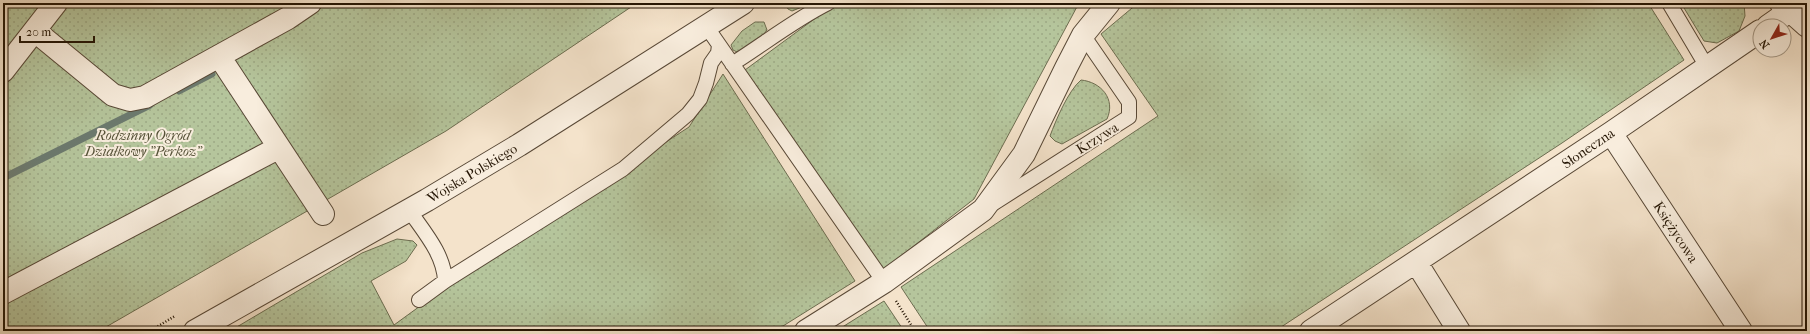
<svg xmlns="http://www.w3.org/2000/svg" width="1810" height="334" viewBox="0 0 1810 334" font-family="'IM FELL French Canon',serif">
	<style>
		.grass { fill: url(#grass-dots); stroke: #6c6d50 }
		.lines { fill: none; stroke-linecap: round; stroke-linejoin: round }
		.stream { stroke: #6c7a6f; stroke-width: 7 }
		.service-casing { stroke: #584836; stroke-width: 16 }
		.minor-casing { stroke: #584836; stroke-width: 24 }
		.tertiary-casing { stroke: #584836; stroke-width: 24 }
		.path { stroke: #241504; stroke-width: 2.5; stroke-dasharray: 1 2; stroke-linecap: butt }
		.service { stroke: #f8eddd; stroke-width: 14 }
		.minor { stroke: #f8eddd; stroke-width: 22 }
		.tertiary { stroke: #f8eddd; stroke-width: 22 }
		.labels { text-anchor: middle; stroke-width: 4; stroke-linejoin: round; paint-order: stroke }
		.park-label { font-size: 14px; font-style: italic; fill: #575339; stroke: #f8eddd }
		.street-label { font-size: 14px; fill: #241504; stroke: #f8eddd }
	</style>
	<defs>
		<pattern id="grass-dots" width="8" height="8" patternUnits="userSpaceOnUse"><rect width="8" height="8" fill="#b5c59c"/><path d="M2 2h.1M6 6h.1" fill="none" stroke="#9ca885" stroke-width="1.8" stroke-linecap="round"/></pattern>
	</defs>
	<rect width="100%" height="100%" fill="#f4e3cb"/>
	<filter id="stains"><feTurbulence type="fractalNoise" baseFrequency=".005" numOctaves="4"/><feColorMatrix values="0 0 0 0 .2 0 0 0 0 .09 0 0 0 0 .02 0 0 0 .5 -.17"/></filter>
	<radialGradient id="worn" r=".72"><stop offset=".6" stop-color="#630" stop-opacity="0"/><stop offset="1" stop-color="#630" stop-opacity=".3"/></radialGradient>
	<path class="grass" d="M3 3H637L446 131 99 331H3Z
		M785 3H812L792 11 788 9Z
		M836 3H1079L974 199 883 270 745 70Z
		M1138 3H1648L1684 60 1562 143 1275 331H930L901 287 1158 116 1101 34Z
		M1681 3H1744L1745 16 1739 31 1717 43 1704 41Z
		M755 22H764L767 30 759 40 739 53 733 50 731 45 742 31Z
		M723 74 855 281 775 331H230L362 253 397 239 413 241 417 245 406 261 371 281 394 325 464 274 689 127Z
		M1081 80C1101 82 1116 99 1107 119L1062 144 1055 141 1050 136C1056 120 1068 91 1081 80Z
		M884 301 904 331H836Z"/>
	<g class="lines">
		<path class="stream" d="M179 91 212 74
			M3 178 150 105"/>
		<g class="service-casing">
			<path id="service" d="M1669 3 1707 67
				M706 26 884 282
				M732 64C764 44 794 20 828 3
				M994 203 1129 117V102L1083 35
				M409 210C424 232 444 254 445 281L419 300
				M445 281 623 169 688 114 700 99 706 83 711 63 718 53 719 45"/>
		</g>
		<g class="minor-casing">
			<path id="minor" d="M1781 3 1807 26
				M1768 26 1801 3
				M35 31 113 95 130 100 145 97 288 18 310 3
				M219 56 323 214
				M3 71 56 3
				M1611 133 1741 331
				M1416 262 1459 331
				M3 293 278 148
				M806 331 884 282 983 210 1024 154 1066 68 1083 35 1109 3
				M1311 331 1611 133 1760 31"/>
		</g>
		<g class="tertiary-casing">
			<path id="tertiary" d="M195 331 427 200 519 145 743 3"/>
		</g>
		<path class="path" d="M896 301 915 331
			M150 331 175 316"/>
		<use href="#service" class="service"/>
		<use href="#minor" class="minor"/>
		<use href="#tertiary" class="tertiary"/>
	</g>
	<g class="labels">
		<g class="park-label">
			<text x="143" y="140">Rodzinny Ogród<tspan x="143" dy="16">Działkowy "Perkoz"</tspan></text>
		</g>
		<g class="street-label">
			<text transform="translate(1097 138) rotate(-32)" y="5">Krzywa</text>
			<text transform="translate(1588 148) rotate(-34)" y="5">Słoneczna</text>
			<text transform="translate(472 173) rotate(-31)" y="5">Wojska Polskiego</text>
			<text transform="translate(1676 232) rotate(57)" y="5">Księżycowa</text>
		</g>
	</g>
	<rect width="1810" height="334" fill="none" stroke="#f4e3cb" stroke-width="16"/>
	<rect x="4" y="4" width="1802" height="326" fill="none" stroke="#241504" stroke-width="2"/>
	<rect x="8" y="8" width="1794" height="318" fill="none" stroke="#241504"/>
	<g transform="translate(1772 38) rotate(231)"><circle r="19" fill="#f8eddd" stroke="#a39786"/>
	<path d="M0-3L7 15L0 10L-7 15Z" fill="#8f2418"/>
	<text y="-6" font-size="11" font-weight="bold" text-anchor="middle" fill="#241504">N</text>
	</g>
	<path d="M20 36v6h74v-6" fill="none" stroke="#241504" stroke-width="2"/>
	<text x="26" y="36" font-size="12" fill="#241504" stroke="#f8eddd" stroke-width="3" paint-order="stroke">20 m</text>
	<rect width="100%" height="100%" filter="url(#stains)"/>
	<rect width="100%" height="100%" fill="url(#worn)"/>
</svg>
